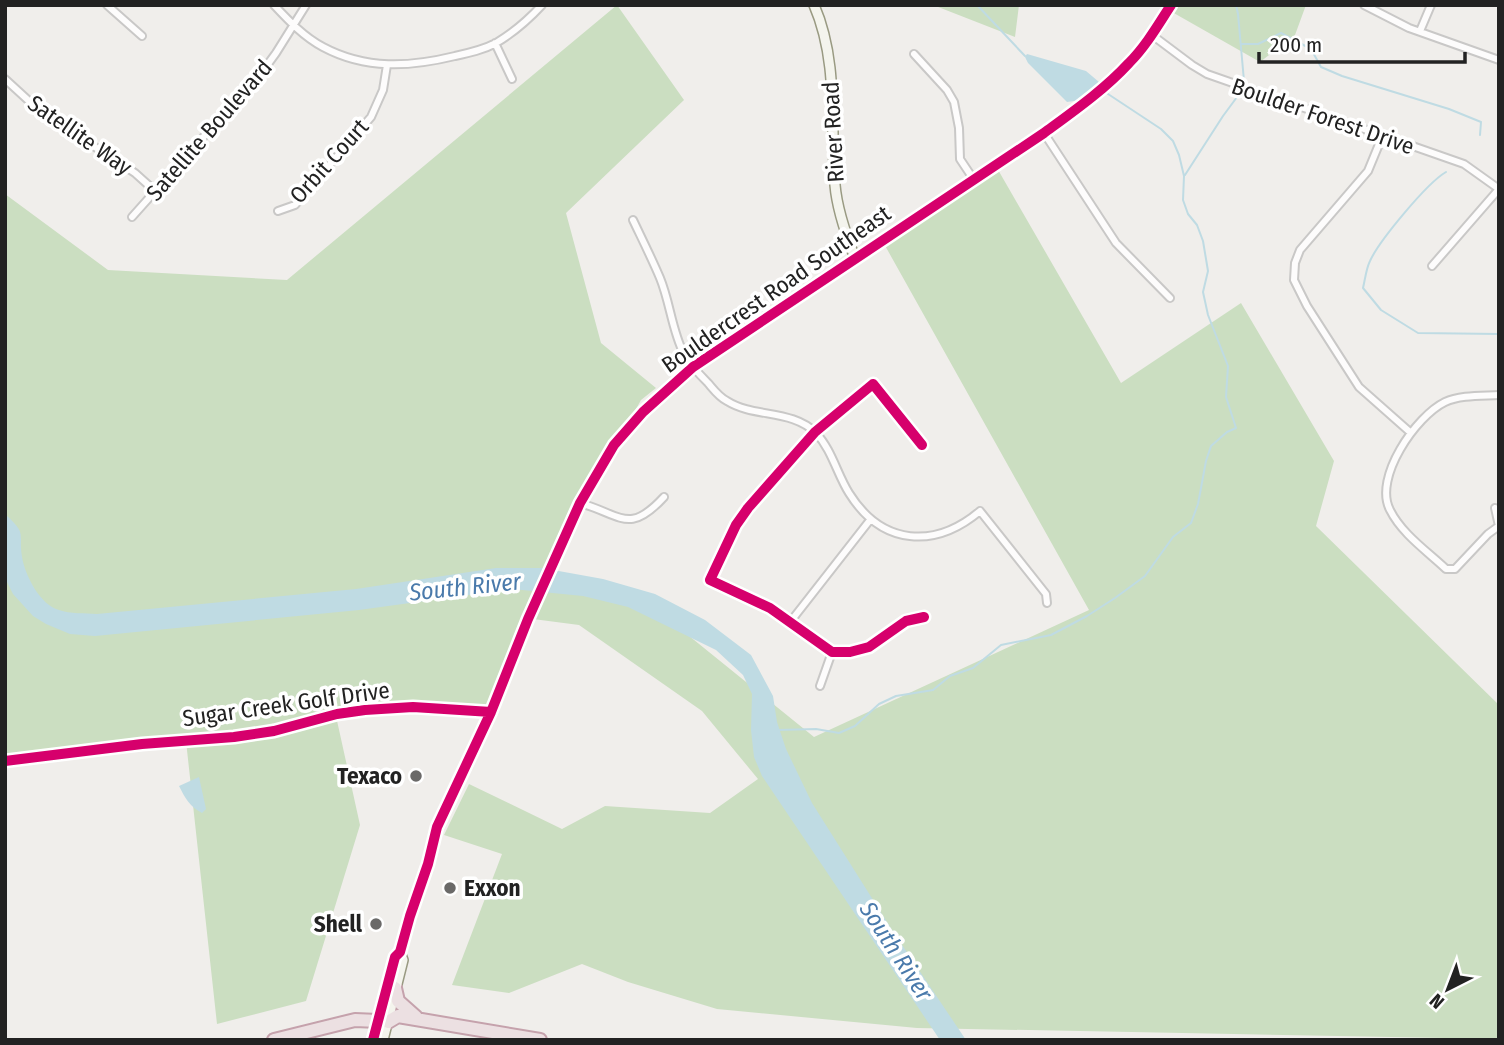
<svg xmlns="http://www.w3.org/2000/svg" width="1504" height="1045" viewBox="0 0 1504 1045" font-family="'Fira Sans Condensed',sans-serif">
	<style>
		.forest { fill: #cbdec1 }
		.water { fill: #bfdbe3 }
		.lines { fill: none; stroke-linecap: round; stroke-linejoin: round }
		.stream { stroke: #bfdbe3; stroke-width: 2 }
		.street-casing { stroke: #c9c8c7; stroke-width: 10 }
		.secondary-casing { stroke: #999a82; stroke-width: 12 }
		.highway-casing { stroke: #c5a2ac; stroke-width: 16 }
		.street { stroke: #fdfcfc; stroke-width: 6 }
		.secondary { stroke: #f4f4ed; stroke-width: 9 }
		.highway { stroke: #ece0e2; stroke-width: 12 }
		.cycleway-casing { stroke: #fff; stroke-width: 15 }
		.cycleway { stroke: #d6006c; stroke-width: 10 }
		.poi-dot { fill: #6a6968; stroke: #fff; stroke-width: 2.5 }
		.labels { text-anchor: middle; stroke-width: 7; stroke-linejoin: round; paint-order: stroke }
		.street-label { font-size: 23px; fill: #222; stroke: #fff }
		.poi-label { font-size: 23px; font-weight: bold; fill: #222; stroke: #fff; text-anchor: end }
		.water-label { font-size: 24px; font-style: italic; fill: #4a7aab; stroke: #fff }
	</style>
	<rect width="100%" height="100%" fill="#f0eeeb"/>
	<path class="forest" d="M617 5 684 100 566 213 601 343 656 388 641 400 548 569 636 593 814 737 1089 610 883 242 997 168 1121 383 1241 303 1334 461 1316 526 1499 705V1039L917 1028 717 1009 628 982 582 964 509 993 452 985 502 854 444 835 469 784 562 829 605 806 710 813 758 779 702 711 579 625 533 619 496 708 334 707 360 825 306 1001 217 1024 186 741 5 763V194L108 270 287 280Z
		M933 5H1019L1015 37Z
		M1176 5H1306L1295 35 1260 62 1172 12Z"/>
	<path class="water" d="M1027 54 1086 71 1099 82 1081 100 1067 102 1028 63 1025 57Z
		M5 514C28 535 18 532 22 557 25 575 40 605 59 610 70 614 85 613 97 614L356 589 496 568H542L603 579 655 594 705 620 751 655 773 696 777 722 786 749 812 803 892 930 966 1040H940L762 776 754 757 751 730 752 694 743 675 716 650 628 607 583 596 512 589 359 610 95 636 70 634 46 624 33 616 13 594 5 578Z
		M199 777 206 809 202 813C190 807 185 798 179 786Z"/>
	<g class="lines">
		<path class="stream" d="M977 5 1025 56
			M1236 5 1238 14 1244 81
			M1241 44H1258L1281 33 1311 49 1321 67 1342 76 1449 109 1481 122 1480 135
			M1446 172C1427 183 1379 241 1370 261 1366 269 1365 280 1363 288L1381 310 1418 333 1499 334
			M1185 175 1223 116 1240 93
			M778 730 816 729 839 733 855 726 879 704 896 696 933 690 950 676 973 668 1001 645 1051 635 1087 616 1115 598 1145 576 1173 537 1191 523 1198 504 1206 461 1211 446 1227 432 1236 428 1226 397 1228 366 1208 315 1203 292 1208 271 1203 241 1197 225 1188 214 1183 200 1184 176 1179 155 1173 141 1161 129 1105 92"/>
		<g class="street-casing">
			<path id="street" d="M107 5 142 36
				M274 5C289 21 304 37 323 47 366 70 410 67 455 56 469 53 483 50 496 43 513 33 529 19 542 5
				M1364 5 1409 28 1499 60
				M1420 31 1431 5
				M1152 35 1192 65 1207 74 1464 164 1499 189 1432 266
				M495 43 512 79
				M914 54 947 90 954 102 959 128 960 159 974 180
				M5 79 41 112 135 173 155 191
				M1044 133 1116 243 1170 298
				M1382 137 1368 171 1300 250 1295 263 1294 280 1307 306 1359 387 1411 433
				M278 211 295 205 371 117 383 90 387 65
				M132 217 223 115 249 90 276 53 306 5
				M633 220C642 239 652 259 660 278 670 302 672 331 684 354 690 365 699 374 708 383 714 390 719 397 727 401 754 418 792 409 816 433 832 450 837 474 849 493 882 546 935 549 980 511L1046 594 1047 603
				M922 445 873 384 815 432 748 508 736 525 710 580 770 608 832 652H850L869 647 906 621 924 617
				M580 503C622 515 629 535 664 497
				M1495 508 1499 526 1488 534 1455 569H1446C1427 551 1402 534 1390 510 1373 478 1416 416 1445 402 1460 395 1482 396 1499 395
				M791 621 870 520
				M820 686 832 652
				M5 761 142 744 234 737 274 731 337 714 365 710 413 707 491 712"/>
		</g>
		<g class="secondary-casing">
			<path id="secondary" d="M814 5C839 62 830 126 835 185 837 210 846 235 855 258
				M373 1040 395 957 400 952 410 916 428 864 437 827 491 712 528 619 580 503 614 445 643 412 693 367 1044 133C1074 111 1104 90 1129 63 1146 46 1158 25 1171 5
				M383 1040 403 960 400 952"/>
		</g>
		<g class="highway-casing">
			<path id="highway" d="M395 988 398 1001 416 1017
				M388 1022 398 1016 540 1040
				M274 1040 355 1020 378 1021"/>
		</g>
		<use href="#street" class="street"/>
		<use href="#secondary" class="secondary"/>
		<use href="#highway" class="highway"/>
		<g class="cycleway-casing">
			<path id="cycleway" d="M922 445 873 384 815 432 748 508 736 525 710 580 770 608 832 652H850L869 647 906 621 924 617
				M5 761 142 744 234 737 274 731 337 714 365 710 413 707 491 712
				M373 1040 395 957 400 952 410 916 428 864 437 827 491 712 528 619 580 503 614 445 643 412 693 367 1044 133C1074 111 1104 90 1129 63 1146 46 1158 25 1171 5"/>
		</g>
		<use href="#cycleway" class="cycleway"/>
	</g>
	<g class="poi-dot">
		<circle cx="416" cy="776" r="7"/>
		<circle cx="450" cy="888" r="7"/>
		<circle cx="376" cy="924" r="7"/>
	</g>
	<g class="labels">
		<g class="street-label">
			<text transform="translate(1323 116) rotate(19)" y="8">Boulder Forest Drive</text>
			<text transform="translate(209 130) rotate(-49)" y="8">Satellite Boulevard</text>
			<text transform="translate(833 132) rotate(-93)" y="8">River Road</text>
			<text transform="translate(80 135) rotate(35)" y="8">Satellite Way</text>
			<text transform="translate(329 161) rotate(-48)" y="8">Orbit Court</text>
			<text transform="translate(776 289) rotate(-35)" y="8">Bouldercrest Road Southeast</text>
			<text transform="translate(286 704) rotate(-8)" y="8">Sugar Creek Golf Drive</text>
		</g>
		<g class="poi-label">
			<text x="402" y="784">Texaco</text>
			<text x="464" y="896" text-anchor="start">Exxon</text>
			<text x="362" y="932">Shell</text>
		</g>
		<g class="water-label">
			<text transform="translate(465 587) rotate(-6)" y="8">South River</text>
			<text transform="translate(896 951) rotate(57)" y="8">South River</text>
		</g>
	</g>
	<rect width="1504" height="1045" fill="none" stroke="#222222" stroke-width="14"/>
	<g transform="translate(1448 989) rotate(222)" stroke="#ffffff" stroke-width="5" paint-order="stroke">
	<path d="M0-5L12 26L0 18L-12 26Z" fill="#222222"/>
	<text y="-10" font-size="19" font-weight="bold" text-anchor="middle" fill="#222222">N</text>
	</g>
	<path d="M1259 52v10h206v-10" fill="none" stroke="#222222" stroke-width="3.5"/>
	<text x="1270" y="52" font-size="21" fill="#222222" stroke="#ffffff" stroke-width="5" paint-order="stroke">200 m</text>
</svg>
